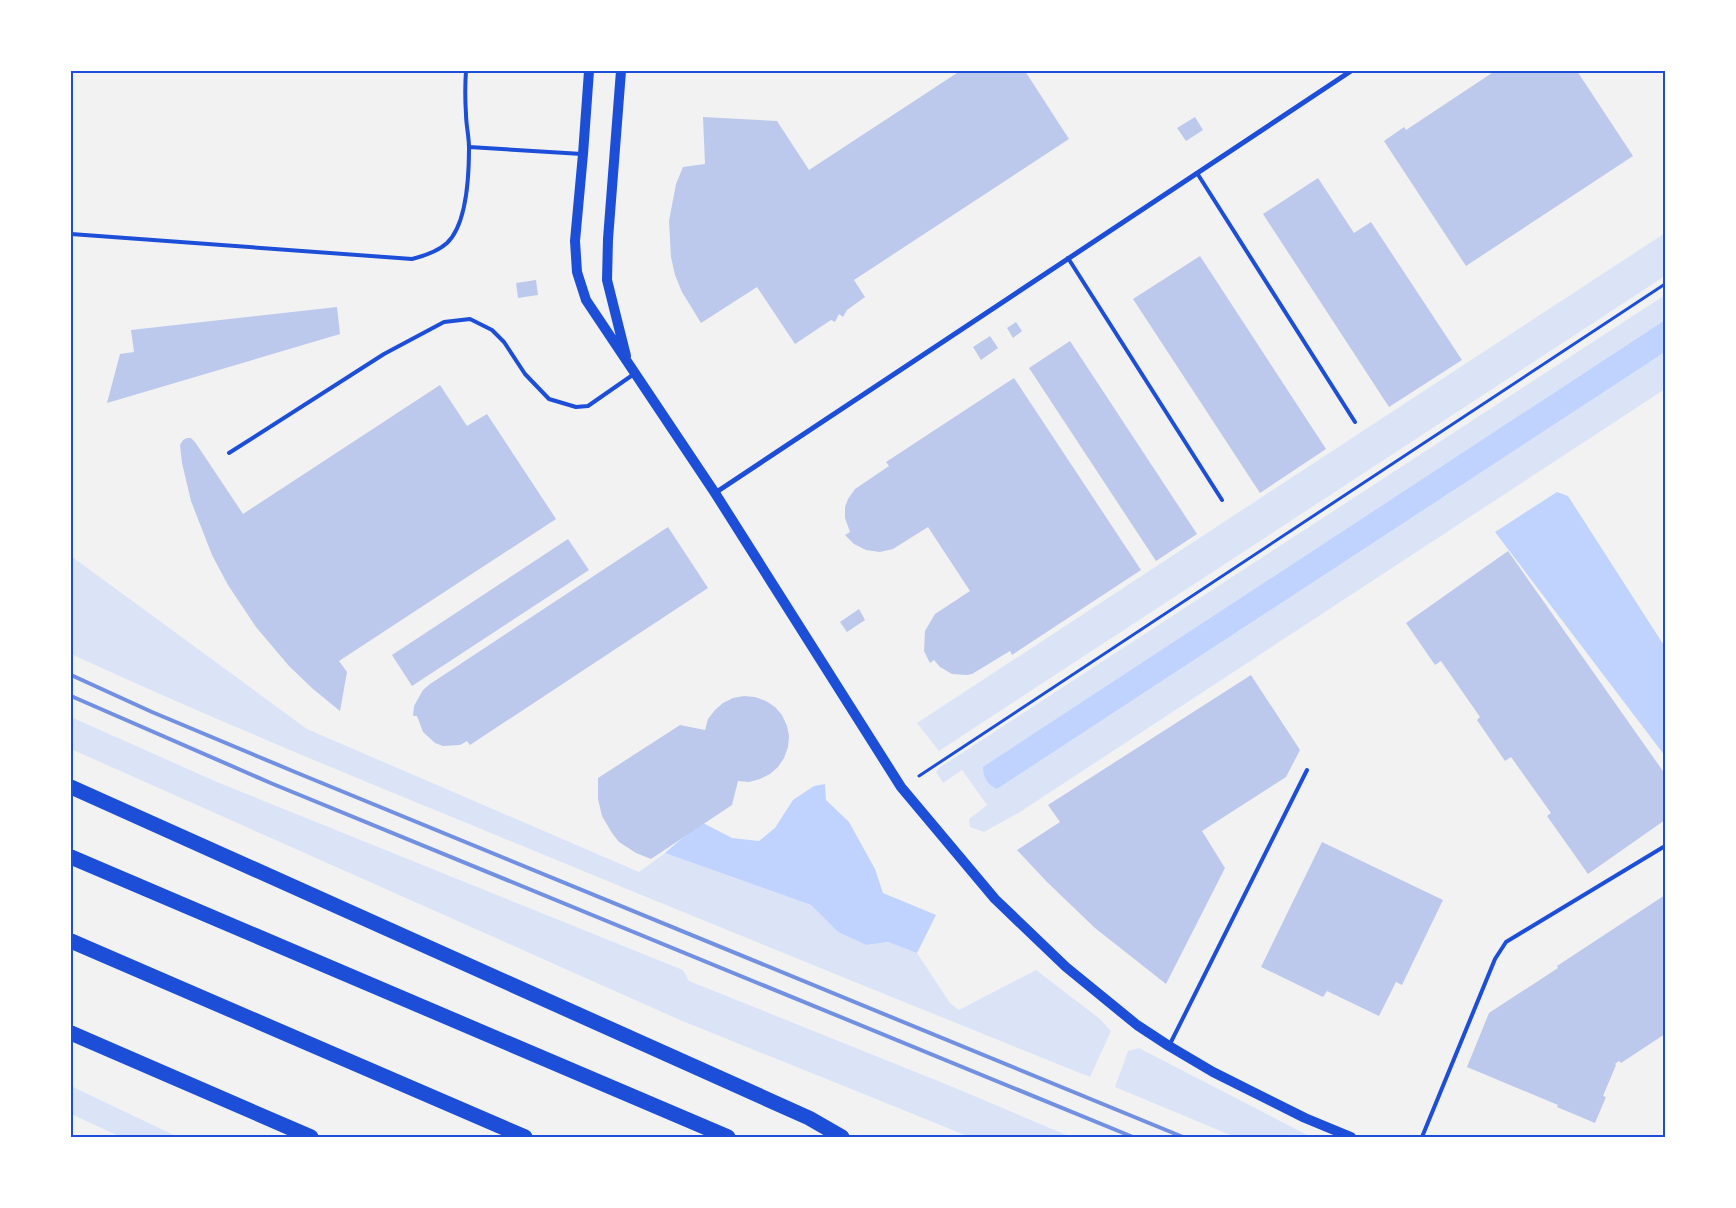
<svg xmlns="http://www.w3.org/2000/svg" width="1736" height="1208" viewBox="0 0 1736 1208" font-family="Raleway,sans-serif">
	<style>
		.green { fill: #dbe4f7 }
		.water { fill: #bfd3fe }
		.building { fill: #bdc9ec }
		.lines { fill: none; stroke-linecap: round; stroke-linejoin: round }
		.path { stroke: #1d4ed8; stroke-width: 3 }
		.service { stroke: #1d4ed8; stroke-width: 4 }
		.minor { stroke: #1d4ed8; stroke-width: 5 }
		.secondary { stroke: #1d4ed8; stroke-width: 10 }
		.motorway { stroke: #1d4ed8; stroke-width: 15 }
		.rail { stroke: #7290e2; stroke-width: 4 }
		.neatline { fill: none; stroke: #1d4ed8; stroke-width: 2 }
	</style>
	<rect width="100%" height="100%" fill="#f2f2f2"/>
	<path class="green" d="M1665 233V276L939 751 917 723Z
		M1665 295V320L984 767C983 777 987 785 997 789L1665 352V389L1020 812 984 832 970 827 969 819 987 805 962 770 943 783 936 772 939 768Z
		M71 556 307 729 639 872 665 853 811 905 838 932 866 945 888 942 917 953 950 1003 959 1010 1036 970 1100 1019 1111 1031 1090 1077C884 994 679 911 474 826 339 771 204 715 71 654Z
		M71 717 217 782 683 970 689 981 948 1085 1071 1137H970L680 1020 71 749Z
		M1139 1048 1311 1137H1235L1115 1087 1128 1051Z
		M71 1087V1086L178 1137H121L71 1114Z"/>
	<path class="water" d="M1665 320V352L997 789C987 785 983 777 983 767Z
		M1557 492 1568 496 1665 647V756L1495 532Z
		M825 784 826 800 849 822 875 869 883 893 936 915 917 953 888 942 866 945 838 932 811 905 665 853 701 822 732 838 759 841 775 828 793 800 814 786Z"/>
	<path class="building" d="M960 71H1025L1069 139 854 280 865 297 847 310 843 317 839 314 835 322 831 320 795 344 757 287 701 323 682 292 675 275 671 257 669 221 676 184 683 167 705 164 703 117 777 121 809 170Z
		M1495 71H1577L1633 156 1466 266 1384 141 1404 127 1406 130Z
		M1195 117 1203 130 1186 141 1177 128Z
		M1318 178 1354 233 1371 222 1462 360 1389 407 1263 214Z
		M1200 256 1326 449 1260 493 1133 299Z
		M536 280 538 295 518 298 516 283Z
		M337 307 340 334 107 403 120 354 134 352 131 330Z
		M1016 322 1022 331 1013 338 1007 328Z
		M990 336 998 348 981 360 973 347Z
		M1070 341 1197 534 1156 561 1029 368Z
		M1014 378 1141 570 1012 655 1010 651 972 674 967 675 952 674 940 667 934 660 930 663 924 651 925 631 935 614 970 591 928 527 893 549 880 552 866 550 854 544 845 535 850 532 845 518V507L848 499 855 489 889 466 886 462Z
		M440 385 467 426 487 414 556 519 339 661 347 672 340 711 313 689 289 666 256 627 228 585 212 555 191 501 182 463 180 445 183 440 187 438H191L195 442 243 514Z
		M668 527 708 588 470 745 467 741 460 745 443 746 435 743 423 732 417 716H413L414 706 423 690 430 684Z
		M568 539 589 570 412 686 392 655Z
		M1508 551 1665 774V820L1588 874 1547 816 1551 813 1511 757 1505 761 1477 720 1480 717 1441 661 1435 665 1406 623Z
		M859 609 865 620 847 632 840 622Z
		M1251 675 1300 750 1286 777 1202 831 1225 868 1166 984 1095 928 1047 882 1017 850 1060 822 1048 805Z
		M744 696 755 697 766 701 775 707 782 715 787 726 789 736 788 747 784 758 778 767 770 774 760 779 749 782 738 781 732 805 651 859 636 853 619 842 612 833 602 816 598 799V778L680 725 705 730 708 719 715 710 723 703 733 698Z
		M1322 842 1443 900 1402 985 1396 982 1379 1016 1327 991 1323 997 1261 967Z
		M1665 895V1034L1621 1063 1619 1061 1615 1064 1616 1065 1603 1096 1606 1097 1595 1123 1557 1107 1558 1105 1467 1067 1489 1013 1558 968 1557 966Z"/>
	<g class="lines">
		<path class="path" d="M919 776 1665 284"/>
		<path class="service" d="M469 147 582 154
			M1197 173 1355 422
			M71 234 412 259C424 256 437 252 447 243 467 224 469 174 469 148 469 136 466 125 466 114 465 99 465 85 466 71
			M1068 258 1222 500
			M229 453 384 354 444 322 470 319 492 330 504 342 525 374 549 399 576 407 588 406 634 374
			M1170 1044 1307 770
			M1422 1137 1495 959 1506 942 1665 846"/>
		<path class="minor" d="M715 493 1351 71"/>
		<path class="secondary" d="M589 71 583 154 575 241 577 272 586 300 715 493 901 787 995 899 1066 967 1137 1025 1169 1046 1213 1072 1305 1118 1351 1137
			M621 71 608 239 607 280 626 356"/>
		<path class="motorway" d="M71 787 809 1118 842 1137
			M71 857 728 1137
			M71 941 525 1137
			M71 1033 311 1137"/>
		<path class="rail" d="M71 675 152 712 295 772 1183 1137
			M71 696 273 784 1133 1137"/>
	</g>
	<rect width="1736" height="1208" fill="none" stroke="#ffffff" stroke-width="145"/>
	<rect x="72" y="72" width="1592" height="1064" class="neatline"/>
</svg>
